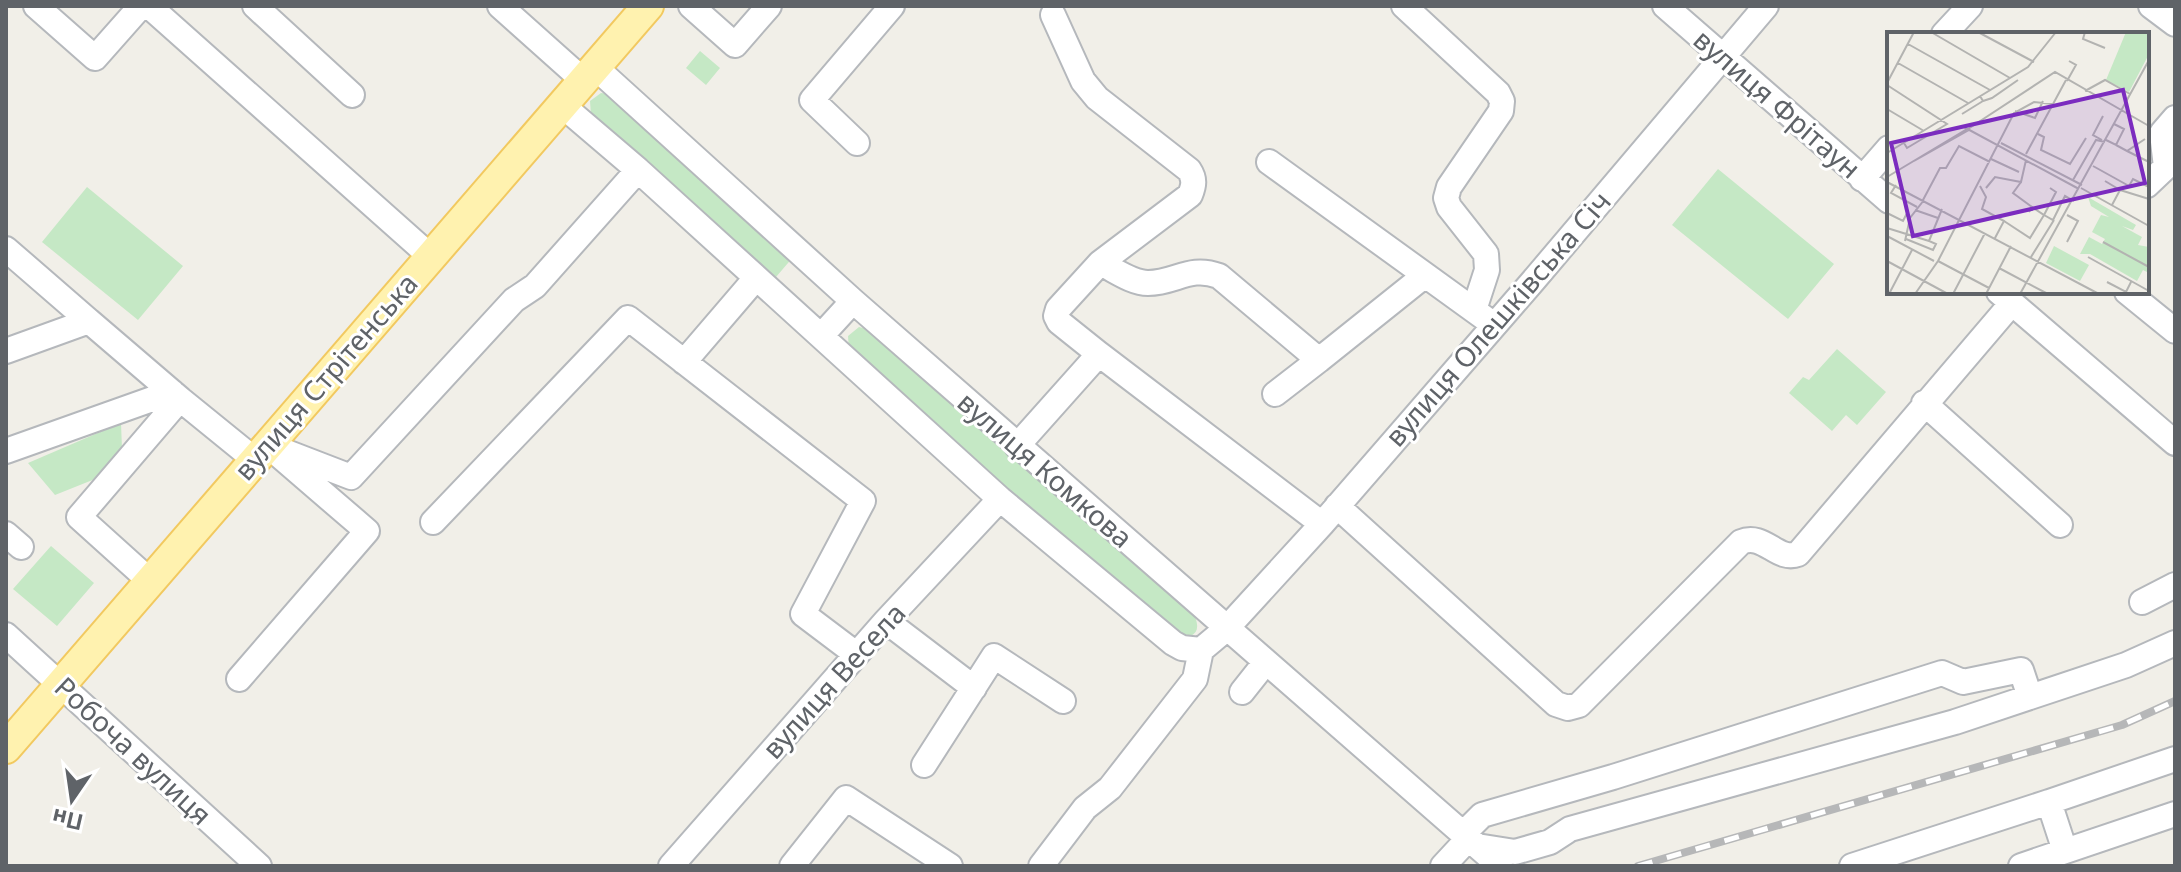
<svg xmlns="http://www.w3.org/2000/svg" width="2181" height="872" viewBox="0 0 2181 872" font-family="'Noto Sans',sans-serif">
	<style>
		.green { fill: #c5e8c5 }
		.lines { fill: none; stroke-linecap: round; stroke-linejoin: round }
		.minor-casing { stroke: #b5b8bc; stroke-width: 28 }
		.major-casing { stroke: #f2c960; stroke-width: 34 }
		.minor { stroke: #fff; stroke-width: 24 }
		.major { stroke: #fff2af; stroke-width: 30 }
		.rail-casing { stroke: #b6b7b8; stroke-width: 8 }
		.rail { stroke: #fff; stroke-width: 5; stroke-dasharray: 15; stroke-linecap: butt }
		.labels { text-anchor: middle; stroke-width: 6; stroke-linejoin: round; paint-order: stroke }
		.street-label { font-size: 28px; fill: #5f6368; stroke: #fff }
		.inset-road { fill: none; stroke: #b3b3b1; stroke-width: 2 }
		.view { fill: #7b2cbf; fill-opacity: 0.15; stroke: #7b2cbf; stroke-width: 4 }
		.inset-edge { fill: none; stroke: #5f6368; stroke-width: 4 }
	</style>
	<rect width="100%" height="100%" fill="#f1efe8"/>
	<path class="green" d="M700 51 720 68 706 85 686 68Z
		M601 93 610 94 794 256 776 277 591 115 590 101Z
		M1718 169 1834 264 1788 319 1672 225Z
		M87 187 183 266 138 320 42 242Z
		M859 327 867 329 1195 617C1202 634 1191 638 1177 638L849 350 848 336Z
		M1837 349 1886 392 1857 425 1846 415 1832 431 1789 393 1803 377 1809 380Z
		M121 423 122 449 95 479 55 495 28 463Z
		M51 546 94 583 57 626 13 589Z"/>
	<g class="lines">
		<g class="minor-casing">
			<path id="minor" d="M36 6 95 58 141 6
				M149 6 430 256
				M255 6 352 95
				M500 6 584 81
				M691 6 735 45 769 6
				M1404 6 1498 93 1502 101 1501 111 1449 187 1446 198 1449 207 1486 254 1487 270 1474 310
				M1665 6 1889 201
				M2151 6 2175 24
				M1053 15 1083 81 1097 98 1189 170C1195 179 1194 185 1190 195L1100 263
				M1944 34 1970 6
				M595 67 853 301 1500 866
				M563 106 638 170 1000 499 1173 643 1182 648 1201 650
				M857 143 812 100 892 6
				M1269 162 1486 319
				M1862 179 1889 148
				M2147 185 2166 167 2162 133 2175 118
				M6 249 89 321
				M1999 292 2175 443
				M2127 292 2175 331
				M821 336 853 301
				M6 351 89 321 180 399
				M1099 354 1322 524
				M684 362 756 278
				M1275 394 1319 360
				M1924 403 2060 525
				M268 445 351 477 514 300 535 286 638 170
				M1017 446 1099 354 1059 322 1056 316 1058 309 1100 263C1115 270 1132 283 1148 283 1176 283 1189 265 1219 276L1319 360 1424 276
				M6 451 172 392
				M1337 506 1556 704 1568 708 1579 705 1741 542C1764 532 1777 562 1798 554L2012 303
				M433 522 628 318 863 501 803 614 856 654
				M6 534 21 547
				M150 581 79 517 180 399 255 460
				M2142 602 2175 585
				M886 621 974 688
				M6 635 259 866
				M1201 650 1226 629 1322 524 1533 281 1766 6
				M239 679 367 531 281 457
				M1242 692 1265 663
				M924 765 994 656 1063 701
				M2049 802 2175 759
				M1463 834 1482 815 1613 777 1942 673 1963 682 2021 670 2030 697
				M1477 846 1515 852 1550 842 1570 829 1955 722 2126 665 2175 643
				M671 866 886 621 1000 499
				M792 866 846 798 950 866
				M1041 866 1085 808 1110 788 1195 679 1201 650
				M1443 866 1468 839
				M1852 866 2049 802 2065 851
				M2021 866 2175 814"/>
		</g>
		<g class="major-casing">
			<path id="major" d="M6 748 648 6"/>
		</g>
		<use href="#minor" class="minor"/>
		<use href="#major" class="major"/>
		<g class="rail-casing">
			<path id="rail" d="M1638 866 2122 725 2175 701"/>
		</g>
		<use href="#rail" class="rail"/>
	</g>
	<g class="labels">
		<g class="street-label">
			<text transform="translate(1777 104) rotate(41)" y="10">вулиця Фрітаун</text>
			<text transform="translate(1498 319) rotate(-49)" y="10">вулиця Олешківська Січ</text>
			<text transform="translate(326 377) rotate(-49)" y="10">вулиця Стрітенська</text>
			<text transform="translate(1045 470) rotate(41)" y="10">вулиця Комкова</text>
			<text transform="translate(834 681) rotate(-48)" y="10">вулиця Весела</text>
			<text transform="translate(133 751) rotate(43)" y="10">Робоча вулиця</text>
		</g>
	</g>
	<g transform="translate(1887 32)">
		<rect width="262" height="262" fill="#f1efe8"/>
		<path d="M239 0H262V22L242 60 219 48ZM201 165 249 193 246 198 235 194 255 205 251 213 262 215V241L256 238 250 249 203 222H193L202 205 215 212 218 207 205 200 214 183 222 185 204 174ZM167 214 202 233 193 249 159 231Z" fill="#c5e8c5"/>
		<path class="inset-road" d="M44 0 123 46M91 0 147 30M198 0 196 7 218 16M21 12 103 58M11 31 81 71M180 49 189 33 182 29M0 51 27 0M0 53 60 92 20 116 17 111M198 59 218 48 243 62M93 64 96 69 105 66 131 48M0 77 37 99M128 79 148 86 156 69M75 82 96 69M75 94 192 157M81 97 168 40 262 94M151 102 157 105 154 118 183 132 199 106M215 108 206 103 216 84M219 108 229 113 237 97 227 92M114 111 195 153M229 113 240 119 258 107M240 119 262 130M0 121 141 35 169 0M139 122 179 48M104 127 132 140M27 129 82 98M206 134 242 154 246 147 262 155M0 145 80 97M186 148 209 108 218 110M218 149 233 158 225 173M0 150 212 262M134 150 126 161 145 175M9 153 4 161 30 175M93 154 99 165 95 177 117 189 108 206M99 156 108 145 134 150 139 128M194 156 262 194M233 158 262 167M36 168 53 136H59L72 114 103 130M28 178 51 186M142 180 145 175 157 183 169 160 163 156M0 181 16 189 19 183 23 186M180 183 191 189 180 210M117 189 143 206 157 183 166 188 178 164 187 169M0 196 42 209M0 204 47 229M19 207 46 218 49 212 42 209 55 177M18 209 23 186 37 168M216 210 262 235M144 225 167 188M201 225 262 259M0 229 61 262M51 229 102 256M112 236 161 262M220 250 239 260 244 250M2 262 25 218M28 262 51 229 127 81 147 70 166 72M66 262 98 201M99 262 124 214M133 262 262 28"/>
		<path class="view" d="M236 58 258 151 26 204 4 111Z"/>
		<rect width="262" height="262" class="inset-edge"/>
	</g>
	<rect width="2181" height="872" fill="none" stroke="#5f6368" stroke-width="16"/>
	<g transform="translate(72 800) rotate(193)" stroke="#ffffff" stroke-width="6" paint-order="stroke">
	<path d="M0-6L14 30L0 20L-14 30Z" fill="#5f6368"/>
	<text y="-12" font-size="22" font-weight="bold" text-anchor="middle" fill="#5f6368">Пн</text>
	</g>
</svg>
